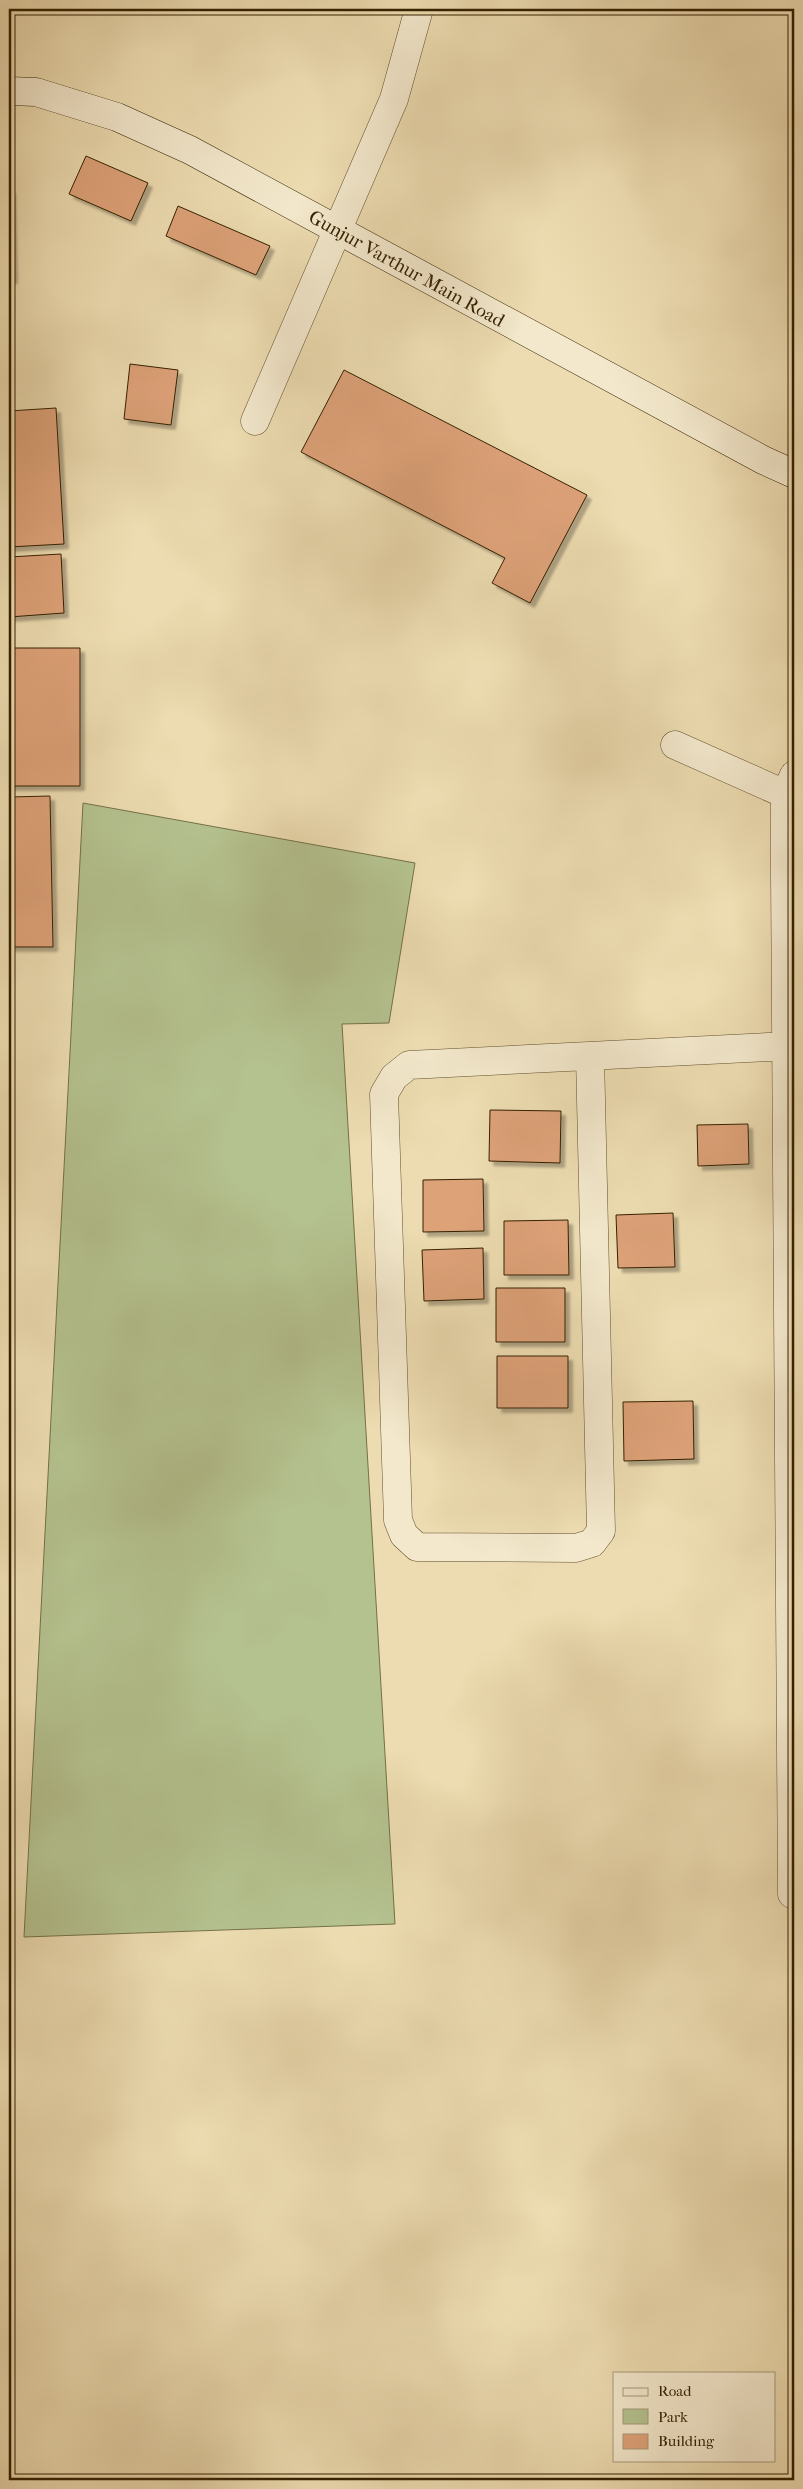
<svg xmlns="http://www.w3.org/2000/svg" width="803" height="2489" viewBox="0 0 803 2489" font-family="'IM FELL French Canon',serif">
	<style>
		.green { fill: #b4c28f; stroke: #747148 }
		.building { fill: #dea279; stroke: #342000; filter: url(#shadow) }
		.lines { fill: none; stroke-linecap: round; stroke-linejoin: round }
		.street-casing { stroke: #624f2c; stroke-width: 29 }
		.secondary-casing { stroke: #342000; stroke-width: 29 }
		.street { stroke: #f3e8cc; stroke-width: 28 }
		.secondary { stroke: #f3e8cc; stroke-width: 28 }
		.labels { text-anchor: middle; stroke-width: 5; stroke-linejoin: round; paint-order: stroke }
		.street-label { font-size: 19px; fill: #342000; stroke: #f3e8cc }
	</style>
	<defs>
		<filter id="shadow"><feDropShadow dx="4.5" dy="4.5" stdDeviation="1" flood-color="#0004"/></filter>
	</defs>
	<rect width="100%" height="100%" fill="#eddcb1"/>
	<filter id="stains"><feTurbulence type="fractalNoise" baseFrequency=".004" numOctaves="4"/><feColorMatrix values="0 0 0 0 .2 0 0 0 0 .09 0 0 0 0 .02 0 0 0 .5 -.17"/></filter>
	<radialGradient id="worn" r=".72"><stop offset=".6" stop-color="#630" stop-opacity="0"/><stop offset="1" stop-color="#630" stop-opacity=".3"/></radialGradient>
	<path class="green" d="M83 803 415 863 389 1023 342 1024 395 1924 24 1937Z"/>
	<path class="building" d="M86 156 148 183 131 221 69 194Z
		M9 189H11L13 279H9Z
		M178 206 270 246 256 275 166 236Z
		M130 364 178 370 171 425 124 419Z
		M344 370 587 495 530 603 492 583 505 558 301 452Z
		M56 408 64 544 9 547V411Z
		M61 554 64 613 9 617V557Z
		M9 648H80V786H9Z
		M50 796 53 947H9V797Z
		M490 1110 561 1111 560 1163 489 1161Z
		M748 1124 749 1164 698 1166 697 1125Z
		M483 1179 484 1231 423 1232V1180Z
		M673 1213 675 1267 618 1268 616 1215Z
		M568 1220 569 1275H504V1221Z
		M483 1248 484 1299 424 1301 422 1250Z
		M496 1288H565V1342H496Z
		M497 1356H568V1408H497Z
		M693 1401 694 1459 624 1461 623 1402Z"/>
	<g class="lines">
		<g class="street-casing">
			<path id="street" d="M255 421 394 99 419 9
				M675 745 785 794
				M794 775 785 794V874L794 880
				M785 874 792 1894
				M590 1056 601 1531 592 1543 576 1548 417 1547 404 1535 398 1520 384 1094 394 1077 409 1065 788 1046"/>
		</g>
		<g class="secondary-casing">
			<path id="secondary" d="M9 91 36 92 117 117 190 150 763 460 794 474"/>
		</g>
		<use href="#street" class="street"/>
		<use href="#secondary" class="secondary"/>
	</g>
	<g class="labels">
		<g class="street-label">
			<text transform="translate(407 268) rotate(29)" y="7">Gunjur Varthur Main Road</text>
		</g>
	</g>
	<rect width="803" height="2489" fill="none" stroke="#eddcb1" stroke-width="30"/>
	<rect x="10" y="10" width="783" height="2469" fill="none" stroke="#342000" stroke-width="2.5"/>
	<rect x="15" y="15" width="773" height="2459" fill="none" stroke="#342000"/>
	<rect x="613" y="2372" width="162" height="90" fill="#f3e8cc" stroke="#a7987a"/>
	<rect x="623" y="2388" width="25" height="8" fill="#f3e8cc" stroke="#a7987a"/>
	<text x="658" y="2396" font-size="15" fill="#342000">Road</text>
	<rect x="623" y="2409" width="25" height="15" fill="#b4c28f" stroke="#a7987a"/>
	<text x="658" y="2422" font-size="15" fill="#342000">Park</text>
	<rect x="623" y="2434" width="25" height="15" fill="#dea279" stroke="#a7987a"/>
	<text x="658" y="2446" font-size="15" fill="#342000">Building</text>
	<rect width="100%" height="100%" filter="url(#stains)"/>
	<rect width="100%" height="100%" fill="url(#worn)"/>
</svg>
